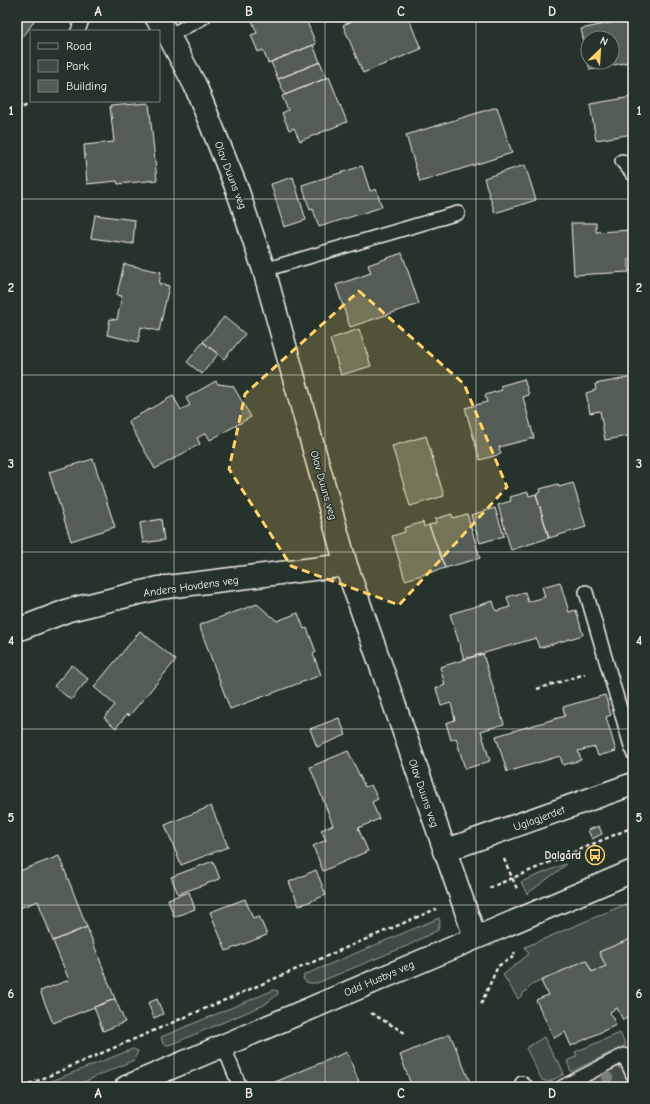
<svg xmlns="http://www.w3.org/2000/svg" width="650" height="1104" viewBox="0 0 650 1104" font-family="'Comic Neue',sans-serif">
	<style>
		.green { fill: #414b45; stroke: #9a9e96 }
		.building { fill: #525c55; stroke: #f4f1e8 }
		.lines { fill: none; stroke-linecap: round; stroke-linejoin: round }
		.service-casing { stroke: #f4f1e8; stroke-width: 16 }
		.minor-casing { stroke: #f4f1e8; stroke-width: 25 }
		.tertiary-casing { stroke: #f4f1e8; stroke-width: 25 }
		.path { stroke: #f4f1e8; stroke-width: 2.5; stroke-dasharray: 4 3; stroke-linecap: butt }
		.service { stroke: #26332d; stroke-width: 13 }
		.minor { stroke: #26332d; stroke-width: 22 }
		.tertiary { stroke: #26332d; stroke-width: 22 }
		.tree { fill: #7a8079 }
		.marked { fill: #ffd166; fill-opacity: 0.2; stroke: #ffd166; stroke-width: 3; stroke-dasharray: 8 5; stroke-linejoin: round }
		.grid { fill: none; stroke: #f4f1e8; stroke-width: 1; stroke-opacity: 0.55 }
		.labels { text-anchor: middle; stroke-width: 3; stroke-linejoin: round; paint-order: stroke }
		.street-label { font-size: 11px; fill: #f4f1e8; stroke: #26332d }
		.poi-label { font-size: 11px; font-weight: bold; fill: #f4f1e8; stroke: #26332d; text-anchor: end }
		.neatline { fill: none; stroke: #f4f1e8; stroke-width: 1.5 }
		.grid-label { font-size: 13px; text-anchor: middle; font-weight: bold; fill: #f4f1e8 }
	</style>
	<rect width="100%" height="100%" fill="#26332d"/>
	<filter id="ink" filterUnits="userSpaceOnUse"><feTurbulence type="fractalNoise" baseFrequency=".025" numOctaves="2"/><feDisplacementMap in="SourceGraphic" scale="8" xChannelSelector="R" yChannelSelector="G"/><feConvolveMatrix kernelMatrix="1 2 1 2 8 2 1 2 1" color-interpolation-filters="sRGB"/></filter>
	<g filter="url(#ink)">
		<path class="green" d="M565 864 566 865 527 894 521 882Z
			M633 901V938L599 952 606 966 592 972 586 960 532 985 518 999 503 975 529 954 525 947Z
			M439 918 440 923 438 930 409 945 317 983H308L303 979 304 975Z
			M274 990 278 991V994L264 1005 172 1044 167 1045 163 1044 161 1037Z
			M620 1033 626 1045 571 1072 567 1061 577 1056 575 1052Z
			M544 1037 556 1061 558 1060 564 1074 549 1082 542 1080 526 1048Z
			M133 1049 138 1051 134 1060 72 1087H43L44 1084Z
			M617 1067 622 1069 631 1087H571Z"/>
		<path class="building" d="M17 17H29L34 21 17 46Z
			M255 17H305L316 44 268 63 263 50 258 52 251 35 257 33 251 18Z
			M362 17H408L421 49 363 73 343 25Z
			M633 18V61L590 70 588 62H612V38H588V60L581 29Z
			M313 45 320 62 278 79 271 62Z
			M320 62 327 78 285 95 278 79Z
			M329 77 347 122 300 141 294 128 289 130 282 113 288 110 282 96Z
			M632 97 633 134 596 140 590 104Z
			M149 103 157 180 118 184 117 181 87 184 84 145 114 142 110 106Z
			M497 107 512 153 420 182 406 135Z
			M525 165 536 200 495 213 484 178Z
			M362 166 370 191 376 189 382 207 319 227 313 209 310 210 302 185Z
			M293 177 306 220 284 227 271 184Z
			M95 215 135 220 133 244 91 238Z
			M571 223H596V232L633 230V258L629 259V272L574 275Z
			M402 253 419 304 350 327 336 285 371 273 368 265Z
			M124 264 161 272 159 284 169 286 159 331 141 327 138 342 107 335 110 319 117 320 122 296 117 295Z
			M224 317 245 334 224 359 203 342Z
			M359 329 371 366 341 375 330 339Z
			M203 342 218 354 202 374 187 362Z
			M633 377V435L605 440 600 411 590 413 586 393 596 390 595 384Z
			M524 379 529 395 523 397 534 438 499 447 501 454 480 460 465 408 487 402 485 395 502 390 500 386Z
			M216 381 218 384 233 386 251 417 210 440 206 433 197 438 200 444 155 469 128 421 173 396 181 410 190 405 186 398Z
			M426 436 444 496 410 506 392 446Z
			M93 459 115 527 71 541 49 472Z
			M573 483 586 527 549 538 536 494 541 492 540 489 558 484 559 487Z
			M528 492 529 496 536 494 549 538 511 550 498 505 511 501 510 497Z
			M495 508 504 536 480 543 471 515Z
			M452 514 453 518 467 514 480 558 445 568 429 525 436 523 435 519Z
			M161 519 164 540 143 543 140 523Z
			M423 522 424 527 429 525 445 568 405 580 392 536 405 532 404 528Z
			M560 582 569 612 576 610 583 635 539 648 536 638 464 659 450 614 493 601 496 611 510 607 507 597 525 592 528 602 545 597 542 587Z
			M257 604 277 621 298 613 304 629 307 628 316 652 313 654 321 675 230 709 199 625Z
			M140 631 176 660 129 716 127 714 116 728 104 718 115 705 94 687Z
			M483 654 504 724 481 731 490 761 465 769 456 738 451 740 446 723 455 720 451 703 441 706 436 688 445 685 440 667Z
			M72 665 88 679 71 700 54 686Z
			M605 695 611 715 606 717 616 751 598 756 595 747 578 751 581 760 563 765 560 756 507 772 496 736 565 716 563 707Z
			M17 713 22 717 17 725Z
			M339 718 346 735 317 747 310 729Z
			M348 751 365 787 371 785 378 799 372 802 379 819 358 828 368 851 323 871 313 846 326 840 321 830 333 825 310 767Z
			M211 806 228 847 181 865 165 825Z
			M599 826 602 834 592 839 588 830Z
			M59 856 87 927 53 941 38 901 17 909V872Z
			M213 861 220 879 178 894 171 877Z
			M316 870 326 895 299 906 289 882Z
			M189 892 195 909 174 917 168 899Z
			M245 899 253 918 259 916 267 935 226 951 210 912Z
			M87 927 115 999 53 1023 40 991 69 980 53 941Z
			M633 938V1006L629 1007 633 1015 623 1020 617 1008 610 1012 616 1025 571 1046 565 1032 554 1038 536 1000 548 995 541 981 586 960 592 972 606 966 599 952Z
			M115 999 125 1022 103 1031 94 1007Z
			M157 999 163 1014 154 1018 148 1003Z
			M450 1034 472 1087H412L400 1055Z
			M347 1052 361 1087H263Z"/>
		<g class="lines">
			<g class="service-casing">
				<path id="service" d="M78 31 83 17
					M169 36 204 17
					M622 161 633 174
					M264 270 458 213
					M586 592 633 753
					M223 1045 240 1087
					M522 1083 527 1087
					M562 1087 624 1055 633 1075"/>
			</g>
			<g class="minor-casing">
				<path id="minor" d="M156 17 169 36 195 85 237 189 264 270 346 565 475 937
					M17 630 69 610 159 588 346 565
					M444 851 633 784"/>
			</g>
			<g class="tertiary-casing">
				<path id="tertiary" d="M126 1087 633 871"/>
			</g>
			<path class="path" d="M17 111 27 105
				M537 689 585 674
				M504 859 517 889
				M489 888 633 827
				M481 1004 498 966 515 956 514 952
				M371 1013 405 1033
				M23 1087 436 909"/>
			<use href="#service" class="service"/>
			<use href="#minor" class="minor"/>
			<use href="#tertiary" class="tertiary"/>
		</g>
		<circle class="tree" cx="607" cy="1078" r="6"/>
	</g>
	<path class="marked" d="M359 291 464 384 507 487 399 605 291 566 229 469 245 394Z"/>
	<path class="grid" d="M174 17V1087M325 17V1087M476 17V1087M17 199H633M17 375H633M17 552H633M17 729H633M17 905H633"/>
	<defs>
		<g id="bus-ring" transform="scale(1)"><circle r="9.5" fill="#26332d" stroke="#ffd166" stroke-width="1.5"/><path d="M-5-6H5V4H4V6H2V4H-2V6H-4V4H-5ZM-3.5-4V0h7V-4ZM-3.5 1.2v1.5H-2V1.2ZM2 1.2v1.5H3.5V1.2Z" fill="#ffd166"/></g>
	</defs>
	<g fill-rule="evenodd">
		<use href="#bus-ring" x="595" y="855"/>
	</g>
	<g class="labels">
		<g class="street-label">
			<text transform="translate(231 175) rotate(69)" y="4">Olav Duuns veg</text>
			<text transform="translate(324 485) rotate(74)" y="4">Olav Duuns veg</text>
			<text transform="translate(191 586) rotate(-8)" y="4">Anders Hovdens veg</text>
			<text transform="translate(424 793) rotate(71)" y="4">Olav Duuns veg</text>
			<text transform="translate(539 818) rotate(-20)" y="4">Uglagjerdet</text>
			<text transform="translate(379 978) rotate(-23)" y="4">Odd Husbys veg</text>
		</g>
		<g class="poi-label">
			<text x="581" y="859">Dalgård</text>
		</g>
	</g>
	<rect width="650" height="1104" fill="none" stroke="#26332d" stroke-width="44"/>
	<rect x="30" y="30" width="130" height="72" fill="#26332d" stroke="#787f78"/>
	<rect x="38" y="43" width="20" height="6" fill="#26332d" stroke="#787f78"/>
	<text x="66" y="50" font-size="12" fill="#f4f1e8">Road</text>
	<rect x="38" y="60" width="20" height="12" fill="#414b45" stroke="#787f78"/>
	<text x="66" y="70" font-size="12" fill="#f4f1e8">Park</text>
	<rect x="38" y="80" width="20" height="12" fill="#525c55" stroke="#787f78"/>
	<text x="66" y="90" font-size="12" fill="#f4f1e8">Building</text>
	<g transform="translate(600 50) rotate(25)"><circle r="19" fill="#26332d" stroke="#787f78"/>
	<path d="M0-3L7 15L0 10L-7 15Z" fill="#ffd166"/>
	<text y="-6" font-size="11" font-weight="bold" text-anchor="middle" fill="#f4f1e8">N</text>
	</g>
	<rect x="22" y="22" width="606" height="1060" class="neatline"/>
	<g class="grid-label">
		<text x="98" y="16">A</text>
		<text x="249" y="16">B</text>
		<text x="401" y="16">C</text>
		<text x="552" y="16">D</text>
		<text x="11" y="115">1</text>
		<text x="639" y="115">1</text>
		<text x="11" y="292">2</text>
		<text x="639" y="292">2</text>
		<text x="11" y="468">3</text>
		<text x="639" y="468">3</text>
		<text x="11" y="645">4</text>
		<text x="639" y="645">4</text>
		<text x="11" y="822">5</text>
		<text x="639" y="822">5</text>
		<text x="11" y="998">6</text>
		<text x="639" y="998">6</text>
		<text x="98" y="1098">A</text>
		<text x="249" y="1098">B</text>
		<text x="401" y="1098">C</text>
		<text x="552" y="1098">D</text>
	</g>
</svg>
